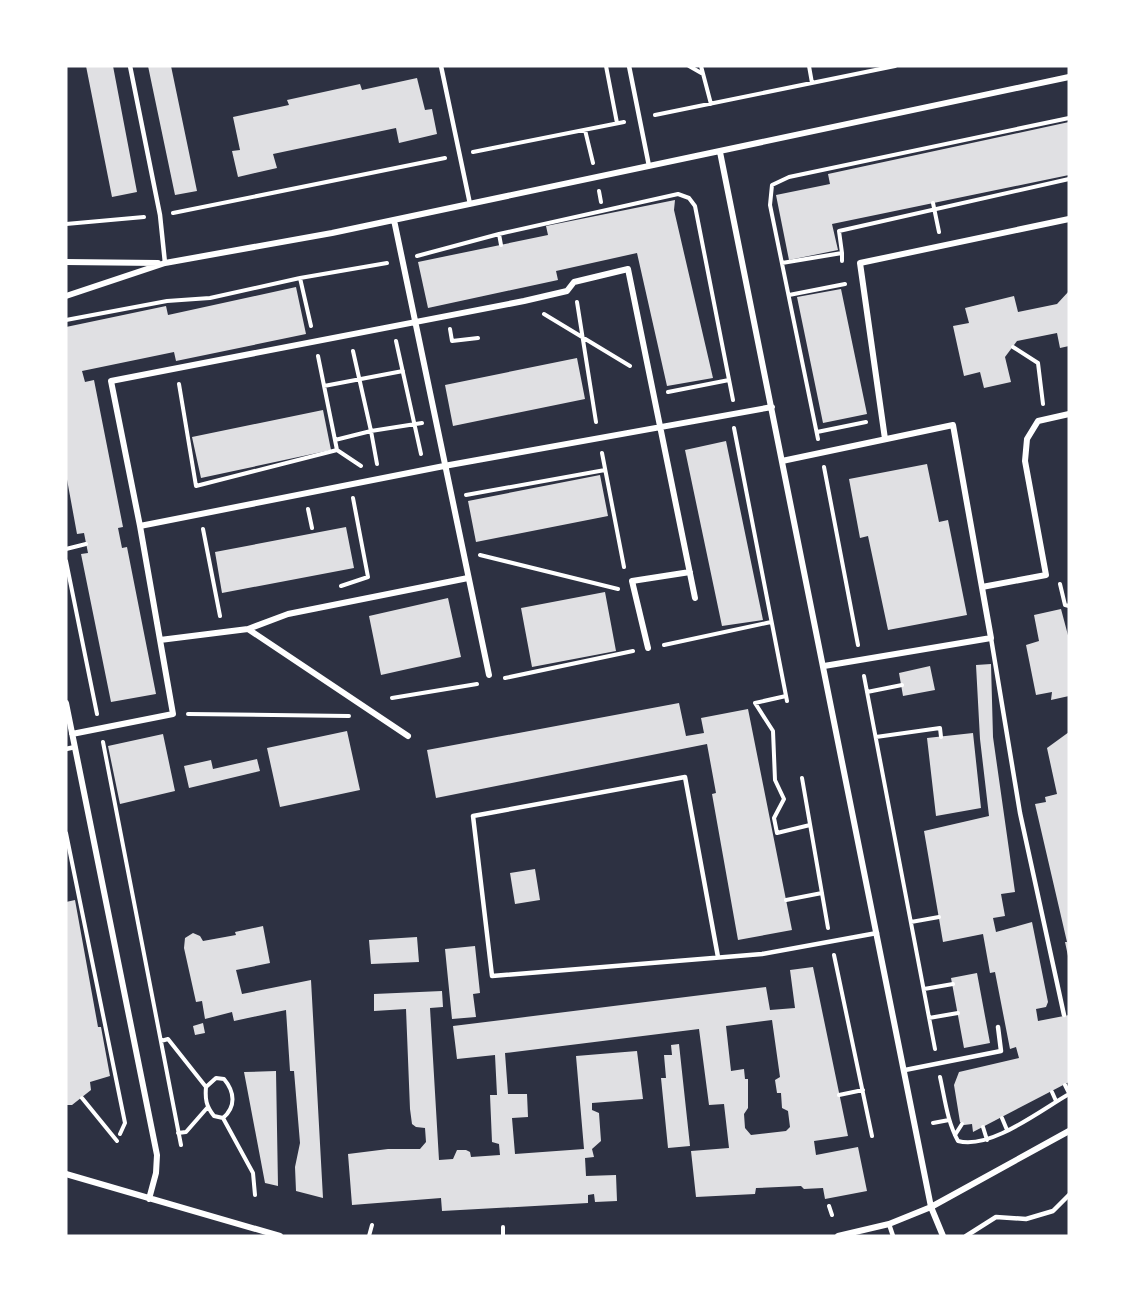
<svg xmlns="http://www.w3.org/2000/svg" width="1135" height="1302" viewBox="0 0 1135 1302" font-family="Cabin,sans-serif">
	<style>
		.building { fill: #e0e0e3; fill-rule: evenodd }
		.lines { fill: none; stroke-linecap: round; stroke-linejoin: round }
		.path { stroke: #fff; stroke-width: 4 }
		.service { stroke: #fff; stroke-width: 4.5 }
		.minor { stroke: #fff; stroke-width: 6 }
	</style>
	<rect width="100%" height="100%" fill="#2d3142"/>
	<path class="building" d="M86 66H113L137 192 112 197Z
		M148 66H171L197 191 175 195Z
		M417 78 425 110 432 109 437 134 399 143 396 128 273 154 277 168 238 177 232 151 240 150 233 117 289 105 287 100 360 84 362 90Z
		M1069 122V175L832 224 838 250 789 260 776 195 830 184 828 174Z
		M675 200 674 210 713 378 667 386 637 253 556 271 558 280 428 308 418 262 548 235 546 226Z
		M296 287 306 334 176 361 174 352 82 371 85 382 94 380 123 527 118 528 122 548 127 547 156 694 111 702 81 554 88 553 84 533 77 534 66 474V327L166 306 168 315Z
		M841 289 867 414 823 423 797 297Z
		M1069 291V346L1060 348 1057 333 1017 341 1005 357 1011 382 984 388 980 372 964 376 953 326 969 323 965 308 1014 296 1018 312 1057 304Z
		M577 358 585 399 453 426 445 385Z
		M323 410 331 450 201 478 192 437Z
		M726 441 763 620 722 626 685 450Z
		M927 464 939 522 948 520 967 615 888 630 868 536 860 538 849 479Z
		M600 475 608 516 476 542 468 501Z
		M346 527 354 568 222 593 215 552Z
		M605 592 616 651 532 667 521 608Z
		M448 598 461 657 381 675 369 616Z
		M1061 609 1069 639V696L1051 700 1052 692 1036 695 1026 645 1039 641 1034 615Z
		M991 664 993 737 1015 892 1001 894 1005 916 993 918 996 932 1032 922 1048 1002 1046 1007 1036 1009 1038 1021 1069 1015V1082L973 1132 972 1124 964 1125 960 1122 954 1085 959 1072 1019 1058 1016 1047 1010 1049 995 972 990 973 983 934 943 942 924 831 989 816 980 739 976 665Z
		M930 666 935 690 903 696 899 673Z
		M679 703 686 736 704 733 701 718 748 709 792 930 738 940 712 794 716 793 707 744 436 798 427 750Z
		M347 731 360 790 280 807 267 748Z
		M1069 732V956H1068L1065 942H1067L1035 804 1046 802 1045 797 1057 794 1047 748Z
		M973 733 981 808 936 816 927 738Z
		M163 734 175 791 120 804 108 746Z
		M257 759 260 771 189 788 184 766 211 760 213 769Z
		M535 869 540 900 515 904 510 873Z
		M75 900 98 1027H101L110 1076 90 1082 91 1090 72 1105H66V902Z
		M263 926 270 963 236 970 242 994 311 980 323 1198 296 1191 295 1167 300 1143 294 1071H290L286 1010 234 1021 232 1012 205 1019 202 1001 196 1002 184 948 185 938 193 933 200 936 203 941 236 935 235 932Z
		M417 937 419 962 371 964 369 940Z
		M475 946 480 993 473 994 476 1017 452 1019 445 949Z
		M813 967 848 1136 814 1141 816 1155 858 1147 867 1191 825 1199 823 1188 804 1189 801 1186 756 1188 755 1194 696 1197 691 1151 729 1148 724 1104 709 1105 699 1029 505 1053 508 1094H527L528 1117 512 1118 515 1154 584 1149 576 1056 637 1051 643 1099 592 1103V1110L599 1113 601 1141 592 1149 594 1157 585 1158 586 1176 616 1175 617 1201 595 1202 594 1194 588 1195V1203L442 1211 441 1198 352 1205 348 1154 388 1149H420L426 1142 425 1128 416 1127 412 1124 410 1109 406 1009 374 1011V994L442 991 443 1007 430 1008 439 1160 453 1159 457 1150H466L470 1152 471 1157 500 1155 499 1144 492 1142 490 1095H497L495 1055 457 1059 453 1026 766 987 770 1010 795 1008 790 970ZM772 1020 780 1077 775 1080 777 1093H781L782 1108 788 1111 790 1127 786 1131 751 1135 745 1128 744 1114 748 1108V1079H745L744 1069 731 1071 726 1026Z
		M977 973 990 1043 964 1048 951 978Z
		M203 1023 205 1033 195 1035 193 1026Z
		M679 1044 690 1146 668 1148 661 1078H666L664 1055H672L671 1045Z
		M276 1071 278 1186 265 1183 244 1072Z"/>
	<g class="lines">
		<path class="path" d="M606 66 617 123
			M689 66 703 74
			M701 66 711 104
			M809 66 812 83
			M655 115 895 66
			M585 130 593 163
			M473 152 624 122
			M599 191 601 202
			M933 203 939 232
			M173 213 445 158
			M66 224 144 217
			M499 234 501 245
			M842 253 839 231 1069 179
			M417 256 499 234 678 194 689 198 695 206 733 400
			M782 263 842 253V261
			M300 278 311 326
			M789 295 845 284
			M577 302 596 422
			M544 314 630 366
			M66 320 167 301 210 298 300 278 387 263
			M450 329 452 341 478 338
			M396 341 421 454
			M1013 347 1038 363 1043 404
			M318 356 337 450 361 466
			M179 384 196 486 337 450
			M324 386 403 371
			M668 392 729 380
			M734 428 787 701
			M817 432 866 422
			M818 439 770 205 772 185 789 177 1069 118
			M335 440 371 431 353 351
			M602 453 624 567
			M377 464 371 431 422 423
			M824 467 858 645
			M466 495 605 470
			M308 509 312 528
			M203 529 220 616
			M66 549 86 544
			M480 555 618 589
			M66 561 97 714
			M1060 584 1065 605 1069 606
			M341 586 368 577 353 498
			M664 645 771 622
			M864 676 935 1049
			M505 678 633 651
			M867 692 902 685
			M786 696 755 703 773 731 775 780 784 799 774 818 777 833 810 825
			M392 698 477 684
			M188 714 349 716
			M876 737 940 728 941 737
			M103 742 181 1145
			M802 778 828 928
			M66 833 125 1123 120 1134
			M786 900 822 893
			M911 922 939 917
			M834 955 872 1136
			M924 989 953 984
			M929 1018 958 1013
			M161 1041 168 1039 206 1087
			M940 1077C945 1099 947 1121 958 1141 990 1150 1041 1110 1069 1094
			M216 1078 224 1079C235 1092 236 1107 223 1118L214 1116C206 1106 205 1099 206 1087Z
			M1065 1085 1069 1093
			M1052 1092 1056 1101
			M839 1095 863 1090
			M82 1098 117 1141
			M223 1118 253 1173 255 1195
			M1002 1118 1007 1130
			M933 1123 949 1120
			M983 1127 987 1140
			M178 1133 186 1132 207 1108
			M955 1135 962 1124
			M829 1206 832 1215
			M503 1227V1236
			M369 1236 372 1225"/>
		<path class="service" d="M130 66 160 215 165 263
			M441 66 470 204
			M629 66 649 166
			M991 638 1020 813 1064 1015
			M66 749 75 747
			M718 957 685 777 473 816 492 976 762 954 877 933
			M905 1070 1001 1051 998 1027
			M889 1224 893 1236
			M966 1236 996 1217 1026 1219 1053 1211 1069 1195"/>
		<path class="minor" d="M720 152 931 1207 943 1236
			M394 220 489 675
			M66 262 158 263
			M66 296 165 263 332 233 1069 77
			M885 439 860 263 1069 219
			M782 461 953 425 991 638 824 666
			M140 526 444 466 772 407
			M982 587 1046 575 1025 461 1027 439 1038 421 1069 414
			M248 629 288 614 468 578
			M160 640 248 629 408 736
			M648 648 632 581 690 572
			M66 703 157 1155 156 1173 149 1199
			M72 734 173 714 140 526 111 381 524 301 567 291 574 282 628 269 695 598
			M66 1174 280 1236
			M838 1236 889 1224 931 1207 1069 1131"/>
	</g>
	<rect width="1135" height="1302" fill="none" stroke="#ffffff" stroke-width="135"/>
</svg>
